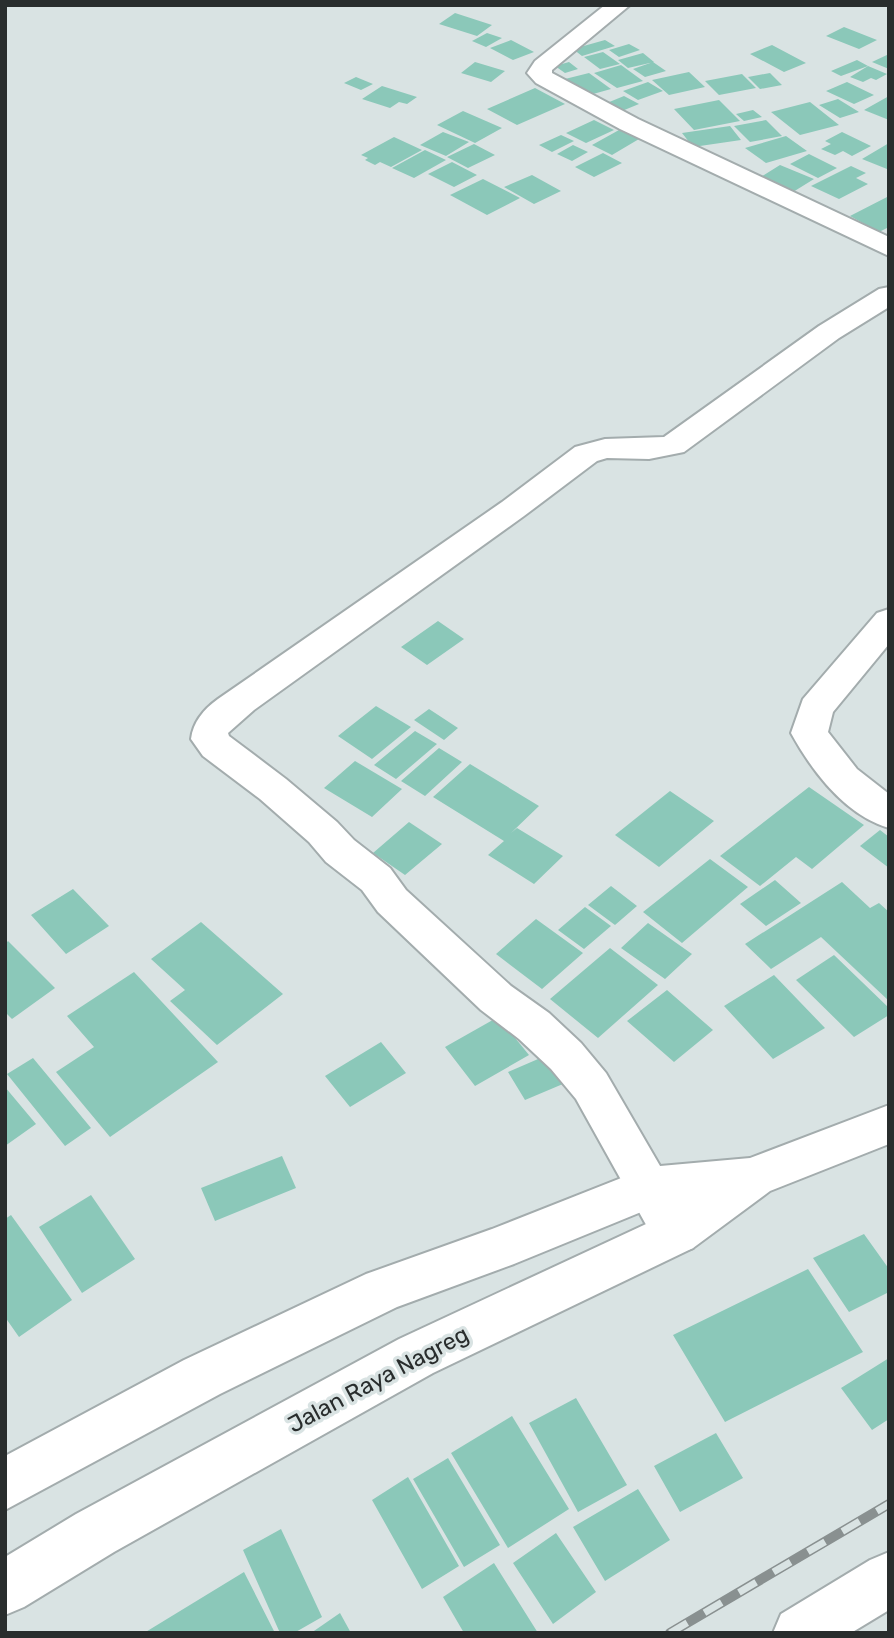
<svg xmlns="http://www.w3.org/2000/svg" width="894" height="1638" viewBox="0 0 894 1638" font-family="Rubik,sans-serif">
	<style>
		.building { fill: #8bc8b9 }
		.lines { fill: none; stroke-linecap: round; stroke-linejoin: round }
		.minor-casing { stroke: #a3acad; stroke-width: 4 }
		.highway-casing { stroke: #a3acad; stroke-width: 4 }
		.minor { fill: #fff; fill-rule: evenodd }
		.highway { fill: #fff; fill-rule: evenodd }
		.rail-casing { stroke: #899090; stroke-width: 10 }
		.rail { stroke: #d9e3e3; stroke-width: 7; stroke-dasharray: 20; stroke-linecap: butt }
		.labels { text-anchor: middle; stroke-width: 7; stroke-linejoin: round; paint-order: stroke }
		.near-street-label { font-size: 23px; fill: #292d2d; stroke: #d9e3e3 }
	</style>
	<rect width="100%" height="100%" fill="#d9e3e3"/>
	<path class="building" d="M455 13 492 25 477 36 439 24Z
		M844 27 877 40 859 49 826 36Z
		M487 33 502 38 486 47 472 41Z
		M511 40 534 52 513 60 490 48Z
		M605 40 615 46 582 56 573 49Z
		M629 44 640 50 619 57 609 50Z
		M772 45 806 63 784 72 750 54Z
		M603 52 620 64 600 69 584 57Z
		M643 53 654 62 628 68 618 60Z
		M889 54V69L872 62Z
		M857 60 868 66 841 76 831 71Z
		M475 62 505 71 491 82 461 73Z
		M569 62 578 69 565 73 555 66Z
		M653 62 666 71 645 77 633 69Z
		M621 65 643 81 617 88 594 73Z
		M868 66 887 74 876 80 871 78 863 82 850 77Z
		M689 72 705 87 669 95 652 80Z
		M589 73 611 89 586 96 565 79Z
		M770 73 782 85 760 89 748 77Z
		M742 74 756 88 719 95 705 81Z
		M356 77 373 84 361 90 344 83Z
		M648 82 663 91 638 100 623 91Z
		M847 82 874 95 854 104 826 91Z
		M382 86 417 97 407 104 399 102 390 108 362 99Z
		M535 88 565 104 517 125 487 109Z
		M624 96 639 104 617 113 602 105Z
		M889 96V120L864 110Z
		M838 99 859 112 840 118 819 105Z
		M719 100 740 121 694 130 674 109Z
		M810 102 839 125 800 135 771 112Z
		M753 110 762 117 744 121 736 114Z
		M463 111 502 128 475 143 437 125Z
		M594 120 614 130 586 143 566 133Z
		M766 120 782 136 750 142 734 126Z
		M730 126 741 140 693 147 682 133Z
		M619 130 639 139 612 155 592 145Z
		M443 132 469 142 446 156 420 145Z
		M842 132 871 146 852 156 843 151 835 155 821 149 831 144 825 141Z
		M561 135 574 141 552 152 539 145Z
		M786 136 807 151 766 163 745 148Z
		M394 137 422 150 391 167 380 162 375 165 365 160 368 158 361 155Z
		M889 143 887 169 862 159Z
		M474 144 495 155 468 168 447 157Z
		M573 145 588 152 572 161 557 154Z
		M425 150 446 160 414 178 392 168Z
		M603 153 622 163 594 177 575 167Z
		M809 154 837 168 818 178 790 164Z
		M452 162 477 175 454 187 428 174Z
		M780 165 814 179 793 192 759 178Z
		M851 166 866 173 856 178 868 184 839 199 811 186Z
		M532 175 561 191 534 204 504 187Z
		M483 179 520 198 487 215 450 195Z
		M889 196V227L879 232 850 216Z
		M438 621 464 639 427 665 401 647Z
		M376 706 411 727 372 759 338 736Z
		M429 709 458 728 444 740 414 720Z
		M415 731 437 744 396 779 374 765Z
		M439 748 462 762 425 796 401 781Z
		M355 761 402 789 372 817 324 788Z
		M470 764 539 806 511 833 517 828 563 856 534 884 488 855 504 841 433 797Z
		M809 787 864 825 812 869 796 857 760 886 720 856Z
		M670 791 714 821 659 867 615 835Z
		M409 822 442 844 405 875 373 853Z
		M880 830 889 837V868L860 846Z
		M710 859 748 887 682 943 643 912Z
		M775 880 801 903 766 926 740 904Z
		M842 882 870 908 879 903 889 912V1001L821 937 771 969 745 944Z
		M611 886 637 906 615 925 588 905Z
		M73 889 109 926 66 954 31 915Z
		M585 907 611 926 584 949 558 930Z
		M536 919 583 953 542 989 496 954Z
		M201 922 283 994 217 1045 170 1001 185 990 151 959Z
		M648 923 692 954 665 979 621 948Z
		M8 941 55 988 12 1019 5 1012V944Z
		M610 948 658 985 598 1038 550 999Z
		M834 955 889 1008V1015L854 1037 796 980Z
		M134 972 218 1062 110 1137 56 1072 94 1047 67 1016Z
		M774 975 825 1028 773 1059 724 1006Z
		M667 990 713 1030 674 1062 627 1021Z
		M498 1017 529 1055 475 1086 445 1047Z
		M381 1042 406 1073 350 1107 325 1076Z
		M552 1053 570 1081 525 1100 508 1072Z
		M33 1058 91 1128 65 1146 7 1074Z
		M5 1087 36 1124 5 1146Z
		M282 1156 296 1188 215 1221 201 1188Z
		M91 1195 135 1259 82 1293 39 1227Z
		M11 1215 72 1300 19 1337 5 1317V1219Z
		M864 1234 889 1269V1292L849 1312 813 1258Z
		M808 1269 863 1352 725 1422 673 1335Z
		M889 1358V1419L872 1430 841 1388Z
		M576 1398 627 1485 578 1512 529 1423Z
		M512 1416 569 1509 508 1548 451 1453Z
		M716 1433 743 1478 680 1512 654 1466Z
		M448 1458 500 1545 464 1567 413 1479Z
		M408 1477 459 1566 422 1589 372 1500Z
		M638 1489 670 1540 605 1581 573 1527Z
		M281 1529 322 1617 294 1633H280L243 1550Z
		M556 1533 596 1592 553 1624 513 1563Z
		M494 1563 538 1633H464L443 1597Z
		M244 1572 275 1633H144Z
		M340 1613 351 1633H311Z"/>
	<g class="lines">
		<g class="minor-casing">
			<path id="minor" d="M605 5H630L552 70V73L638 119 889 237V256L620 129 536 83 527 73 535 61Z
				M889 287V307L839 338 684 452 649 459 607 458 597 461 524 516 254 710 228 733 229 736 286 779 337 822 354 840 390 868 406 890 511 986 549 1013 581 1043 606 1073 699 1233 693 1248 676 1254 659 1248 576 1099 551 1069 519 1039 481 1010 378 912 362 890 326 862 309 842 260 799 203 756 191 739C193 722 204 709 218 699L502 502 575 447 605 439 664 437 819 326 879 289Z
				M889 609V644L833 712 828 732 857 769 889 794V828C845 815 812 771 791 733L803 699 877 613Z
				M889 1552V1610L851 1633H773L781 1614 870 1560Z"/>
		</g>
		<g class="highway-casing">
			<path id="highway" d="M889 1105V1144L770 1191 693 1248 433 1373 114 1552 24 1607 5 1615V1557L76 1514 399 1339 659 1218 676 1206 651 1208 514 1264 397 1307 220 1394 5 1510V1456L184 1360 366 1274 492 1229 649 1167 750 1158Z"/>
		</g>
		<use href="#minor" class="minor"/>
		<use href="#highway" class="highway"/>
		<g class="rail-casing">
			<path id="rail" d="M670 1633 889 1504"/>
		</g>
		<use href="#rail" class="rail"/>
	</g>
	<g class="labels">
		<g class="near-street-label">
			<text transform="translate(378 1379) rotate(-28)" y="8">Jalan Raya Nagreg</text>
		</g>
	</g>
	<rect width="894" height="1638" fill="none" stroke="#292d2d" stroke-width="14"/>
</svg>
